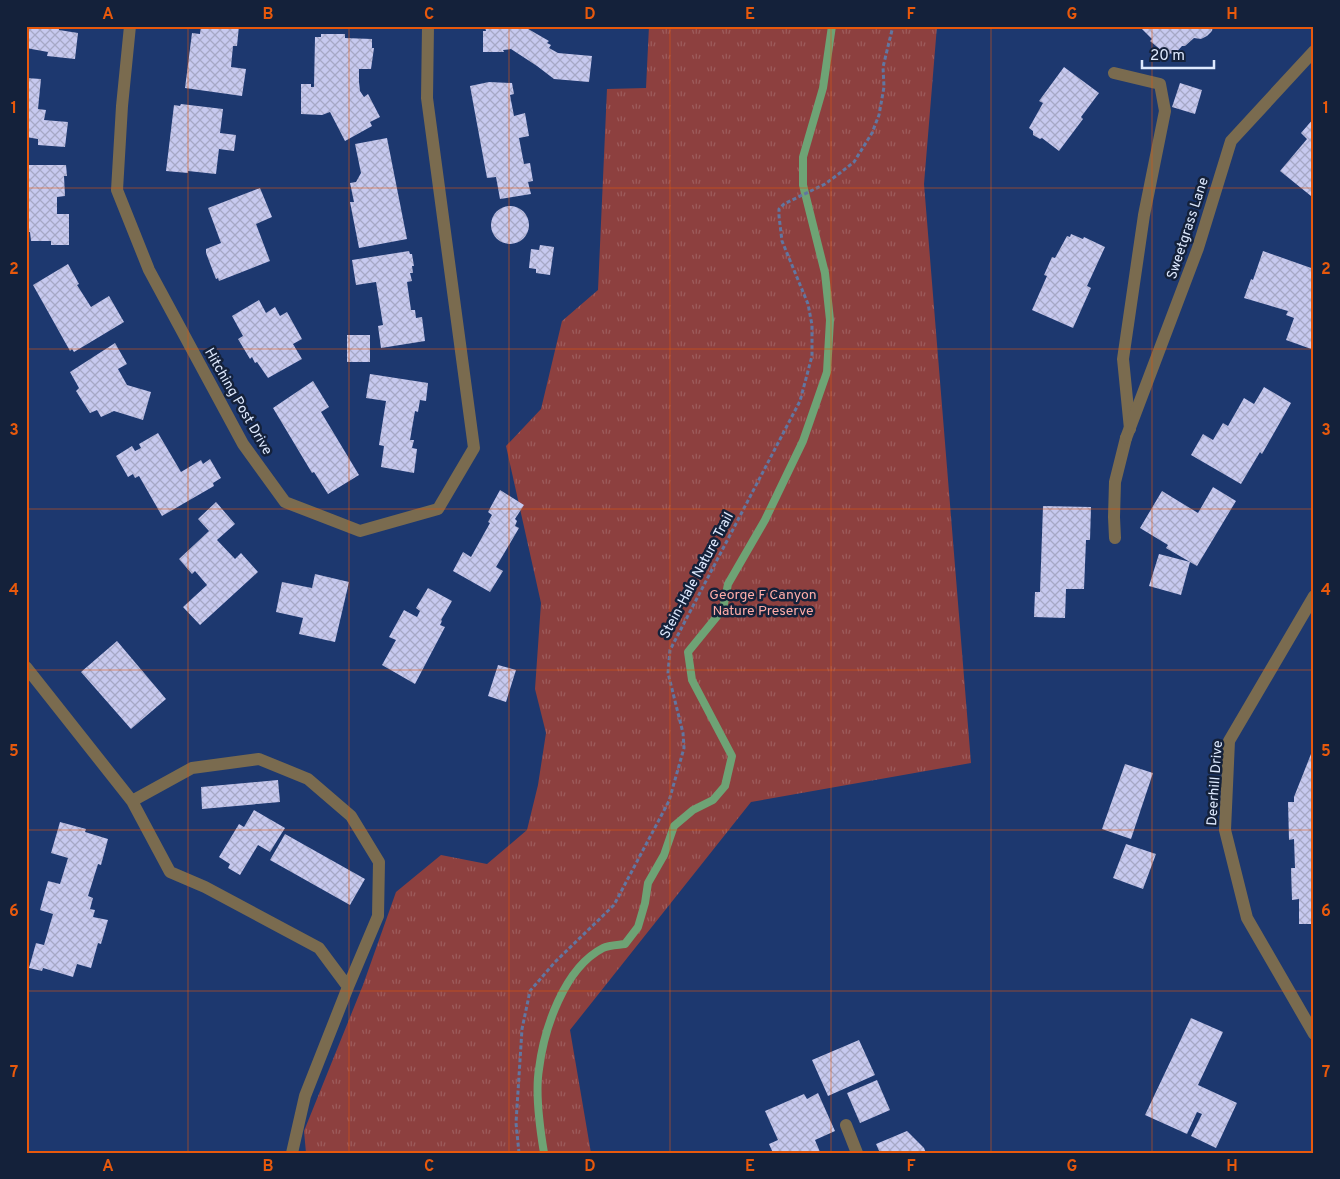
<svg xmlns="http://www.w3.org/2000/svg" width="1340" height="1179" viewBox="0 0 1340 1179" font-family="Overpass,sans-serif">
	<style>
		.grass { fill: url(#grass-tufts) }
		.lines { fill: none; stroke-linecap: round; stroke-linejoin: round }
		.stream { stroke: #6ea375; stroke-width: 8 }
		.building { fill: url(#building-cross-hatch) }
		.path { stroke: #6176a1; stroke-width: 3; stroke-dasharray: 4 2.5; stroke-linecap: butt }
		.lane { stroke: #7a6b4f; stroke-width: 12 }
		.street { stroke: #7a6b4f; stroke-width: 12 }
		.grid { fill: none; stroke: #e8590c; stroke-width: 1; stroke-opacity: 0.55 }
		.labels { text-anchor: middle; stroke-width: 5; stroke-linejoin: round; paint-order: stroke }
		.street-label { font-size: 14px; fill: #dee9fe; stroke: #14213a }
		.park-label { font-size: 14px; fill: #feaca8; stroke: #14213a }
		.neatline { fill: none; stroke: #e8590c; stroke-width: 2 }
		.grid-label { font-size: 16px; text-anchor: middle; font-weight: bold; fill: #e8590c }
	</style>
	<defs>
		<pattern id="grass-tufts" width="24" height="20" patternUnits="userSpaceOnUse" patternTransform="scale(1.25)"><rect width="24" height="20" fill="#8d403f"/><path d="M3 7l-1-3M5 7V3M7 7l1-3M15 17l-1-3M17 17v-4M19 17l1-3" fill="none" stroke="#9d5c5c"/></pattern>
		<pattern id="building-cross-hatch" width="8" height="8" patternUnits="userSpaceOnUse" patternTransform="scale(1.25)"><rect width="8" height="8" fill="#c7c9ef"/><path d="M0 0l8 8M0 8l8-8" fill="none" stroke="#a6a8c6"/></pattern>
	</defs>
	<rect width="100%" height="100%" fill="#1d386f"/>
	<path class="grass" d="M649 26H937L924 184 971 763 751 802 570 1030 591 1153H306L304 1131 363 985 396 892 441 855 487 864 527 830 538 785 546 733 535 689 541 603 506 446 541 409 562 321 598 290 607 89 646 88Z"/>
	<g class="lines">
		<path class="stream" d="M544 1153C540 1129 535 1093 539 1069 544 1029 564 968 603 948 609 945 618 945 625 944L638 927 645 903 648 883 664 855 674 826 693 810 713 800 725 786 732 756 692 680 688 652 723 609 728 584 765 520 803 441 827 372 830 320 825 273 803 185V157L823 88 832 26"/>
	</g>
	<path class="building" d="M26 26H59V30L78 33 75 59 47 56 48 52 26 48Z
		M201 26H239L237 46H233L231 67 246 69 242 96 185 88 192 33 200 34Z
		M488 26H523L549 41 547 43 551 45 549 48 558 53 592 56 589 82 554 79 537 66 511 49 503 50 504 52H483V31H486L485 27Z
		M1139 26H1213L1212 31 1207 36 1201 39 1194 38 1185 46H1182L1173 56 1171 53 1168 56 1150 41 1152 39Z
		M321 34H345V38L372 39V48H374L371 69H359V82L360 91 364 97 368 94 380 117 370 122 372 126 345 141 330 112 322 115 301 114V84H311V87H314L315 37H321Z
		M1064 67 1099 93 1081 117 1083 119 1059 151 1042 138 1040 139 1033 135V131L1029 128 1043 103 1039 101Z
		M26 78 41 79 38 109 46 110 44 120 68 122 65 147 38 145V139L26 137Z
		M489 82 512 83 514 94 510 95 514 116 525 113 529 136 519 138 524 164 530 163 533 181 528 182 531 194 500 199 496 177 487 178 470 86Z
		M1180 83 1202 90 1195 114 1172 107Z
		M181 104 223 109 220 133 236 135 234 151 219 149 216 174 188 171V173L166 171 174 105 180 106Z
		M1314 118V193L1311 196 1280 171 1307 139 1301 133Z
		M387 138 407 239 359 248 350 202H354L350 183 356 182 361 173 355 144Z
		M26 165H66L67 176H64L65 196 57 197V214H69V245H51V241H31L30 232H26Z
		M260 188 272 217 256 224 270 261 219 281 218 278 216 279 206 253V249L221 243 208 208Z
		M491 225a19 19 0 1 1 38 0a19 19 0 1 1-38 0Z
		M1071 234 1083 239 1084 237 1105 247 1087 286 1091 288 1073 328 1032 310 1047 276 1044 275 1052 257 1055 258 1067 236 1070 237Z
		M540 245 554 247 550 275 536 273V269L529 268 531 249 539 250Z
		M409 251 410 254H412L414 266H412L413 273H410L412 281 407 282 411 310H415L416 318 422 317 425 341 381 348 378 326 383 325 376 282 356 285 352 260Z
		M1263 251 1314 269V350L1286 340 1294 318 1286 315 1288 311 1244 298 1251 279 1253 280Z
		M68 264 79 284 77 285 91 307 109 296 124 322 74 352 72 349 70 351 33 285Z
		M259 300 266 313 275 307 280 316 287 312 302 339 293 344 302 359 268 378 257 362 255 363 252 357 250 359 238 339 243 336 232 316Z
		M347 335H370V362H347Z
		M115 343 127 364 118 369 127 385 151 392 143 420 114 411 101 417 97 410 90 413 76 391 79 388 70 372Z
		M370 374 428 383 426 401 420 400 418 412 415 411 410 440H414L412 448 417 449 414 473 381 467 384 446 379 445 386 401 366 398Z
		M313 381 329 407 321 412 359 475 328 494 314 472 312 473 273 408Z
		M1264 387 1291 403 1262 454 1260 452 1241 484 1191 455 1203 434 1213 440 1223 423 1228 426 1244 398 1254 404Z
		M158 433 181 472 201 460 203 464 210 459 221 478 213 483 214 486 162 516 139 476 135 478 133 474 128 477 116 456 132 446 135 451 141 448 139 444Z
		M1213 487 1236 501 1197 566 1190 562 1181 595 1149 586 1159 554 1190 562 1166 548 1168 545 1140 528 1162 491 1198 513Z
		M500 490 524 505 515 519 517 521 515 526 519 528 496 567 503 571 490 592 453 571 463 552 471 557 490 523 488 522 492 515 488 512Z
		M216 502 235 524 217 540 235 559 241 553 258 572 200 625 183 607 207 585 195 571 192 574 179 559 209 531 198 519Z
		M1043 506 1091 507 1090 540H1086L1084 589H1066L1065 618 1034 617 1035 592H1040Z
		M315 574 349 582 335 642 299 634 303 618 276 612 282 582 312 588Z
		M428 588 452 601 441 620 442 621 440 625 445 627 415 684 382 665 396 640 389 637 404 610 417 617 420 611 416 608Z
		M117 641 166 699 131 729 81 672Z
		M498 665 516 670 506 702 488 696Z
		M1311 754 1314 756V924H1299V899L1292 900 1291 868H1295L1294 839 1289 840 1288 802H1294V797Z
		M1125 764 1153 773 1131 839 1102 829Z
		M278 780 280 802 202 809 201 787Z
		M254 810 285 828 270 852 258 845 240 875 228 868 230 864 219 857 239 824 244 827Z
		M60 822 86 829 85 832 108 839 101 865 98 864 88 896 93 898 90 909 95 910 93 917 108 920 101 944 98 943 91 968 77 964 73 977 43 968 42 971 29 968 36 943 44 945 53 914 40 910 48 881 60 884 68 858 51 853Z
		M285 834 365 879 350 905 270 860Z
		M1126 844 1156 854 1143 889 1113 878Z
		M1191 1018 1223 1032 1198 1085 1237 1103 1216 1148 1191 1136 1202 1114 1197 1112 1187 1134 1145 1115Z
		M859 1040 875 1075 828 1096 812 1060Z
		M877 1080 890 1110 860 1123 847 1093Z
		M818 1093 835 1131 815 1140 820 1152 787 1153 786 1151 773 1153 769 1144 778 1140 765 1111 804 1094 807 1099Z
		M907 1131 924 1148 926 1153H880L876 1144Z"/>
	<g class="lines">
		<path class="path" d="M519 1153 516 1123 522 1029 530 991 555 962 614 905 669 801 684 748 683 733 668 673 670 650 800 401 812 356V325L808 304 782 241 779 216V209L784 204 825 184 840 173 854 162 872 133 879 115 884 87 883 67 893 26"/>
		<path class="lane" d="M1114 73 1160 84 1165 111 1144 215 1123 359 1130 429
			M1115 538 1114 517 1115 482 1126 438
			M26 667 132 801 170 872 205 887 319 948 348 987 305 1096 292 1153
			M132 801 192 768 259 759 308 779 351 816 379 862 378 916 348 987"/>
		<path class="street" d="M130 26 122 106 117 190 149 270 243 444 285 502 360 531 438 509 474 448 427 98 428 26
			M1126 438 1198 248 1231 141 1314 51
			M1314 596 1229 741 1225 830 1247 918 1314 1034
			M846 1125 857 1153"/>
	</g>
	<path class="grid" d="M188 26V1153M349 26V1153M509 26V1153M670 26V1153M831 26V1153M991 26V1153M1152 26V1153M26 188H1314M26 349H1314M26 509H1314M26 670H1314M26 830H1314M26 991H1314"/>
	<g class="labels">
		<g class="street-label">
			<text transform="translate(1187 228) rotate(-72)" y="5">Sweetgrass Lane</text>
			<text transform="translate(239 401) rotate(60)" y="5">Hitching Post Drive</text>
			<text transform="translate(696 575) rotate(-62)" y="5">Stein-Hale Nature Trail</text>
			<text transform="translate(1214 783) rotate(-86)" y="5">Deerhill Drive</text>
		</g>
		<g class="park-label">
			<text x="763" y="599">George F Canyon<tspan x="763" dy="16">Nature Preserve</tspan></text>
		</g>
	</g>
	<rect width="1340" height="1179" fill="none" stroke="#14213a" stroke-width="55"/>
	<path d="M1142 60v8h72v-8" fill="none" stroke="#dee9fe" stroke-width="2.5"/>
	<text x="1150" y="60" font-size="15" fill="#dee9fe" stroke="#14213a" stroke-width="4" paint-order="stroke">20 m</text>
	<rect x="28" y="28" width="1284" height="1124" class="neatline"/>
	<g class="grid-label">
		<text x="108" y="19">A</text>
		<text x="268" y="19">B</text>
		<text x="429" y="19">C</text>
		<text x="590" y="19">D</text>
		<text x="750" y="19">E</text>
		<text x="911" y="19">F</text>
		<text x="1072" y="19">G</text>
		<text x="1232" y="19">H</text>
		<text x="14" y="113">1</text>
		<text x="1326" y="113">1</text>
		<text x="14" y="274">2</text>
		<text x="1326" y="274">2</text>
		<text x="14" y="435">3</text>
		<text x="1326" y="435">3</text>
		<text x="14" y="595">4</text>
		<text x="1326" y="595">4</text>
		<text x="14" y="756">5</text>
		<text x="1326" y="756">5</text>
		<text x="14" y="916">6</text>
		<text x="1326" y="916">6</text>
		<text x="14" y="1077">7</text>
		<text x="1326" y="1077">7</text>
		<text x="108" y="1171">A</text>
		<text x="268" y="1171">B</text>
		<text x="429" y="1171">C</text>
		<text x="590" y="1171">D</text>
		<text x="750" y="1171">E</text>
		<text x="911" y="1171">F</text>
		<text x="1072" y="1171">G</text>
		<text x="1232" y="1171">H</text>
	</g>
</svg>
